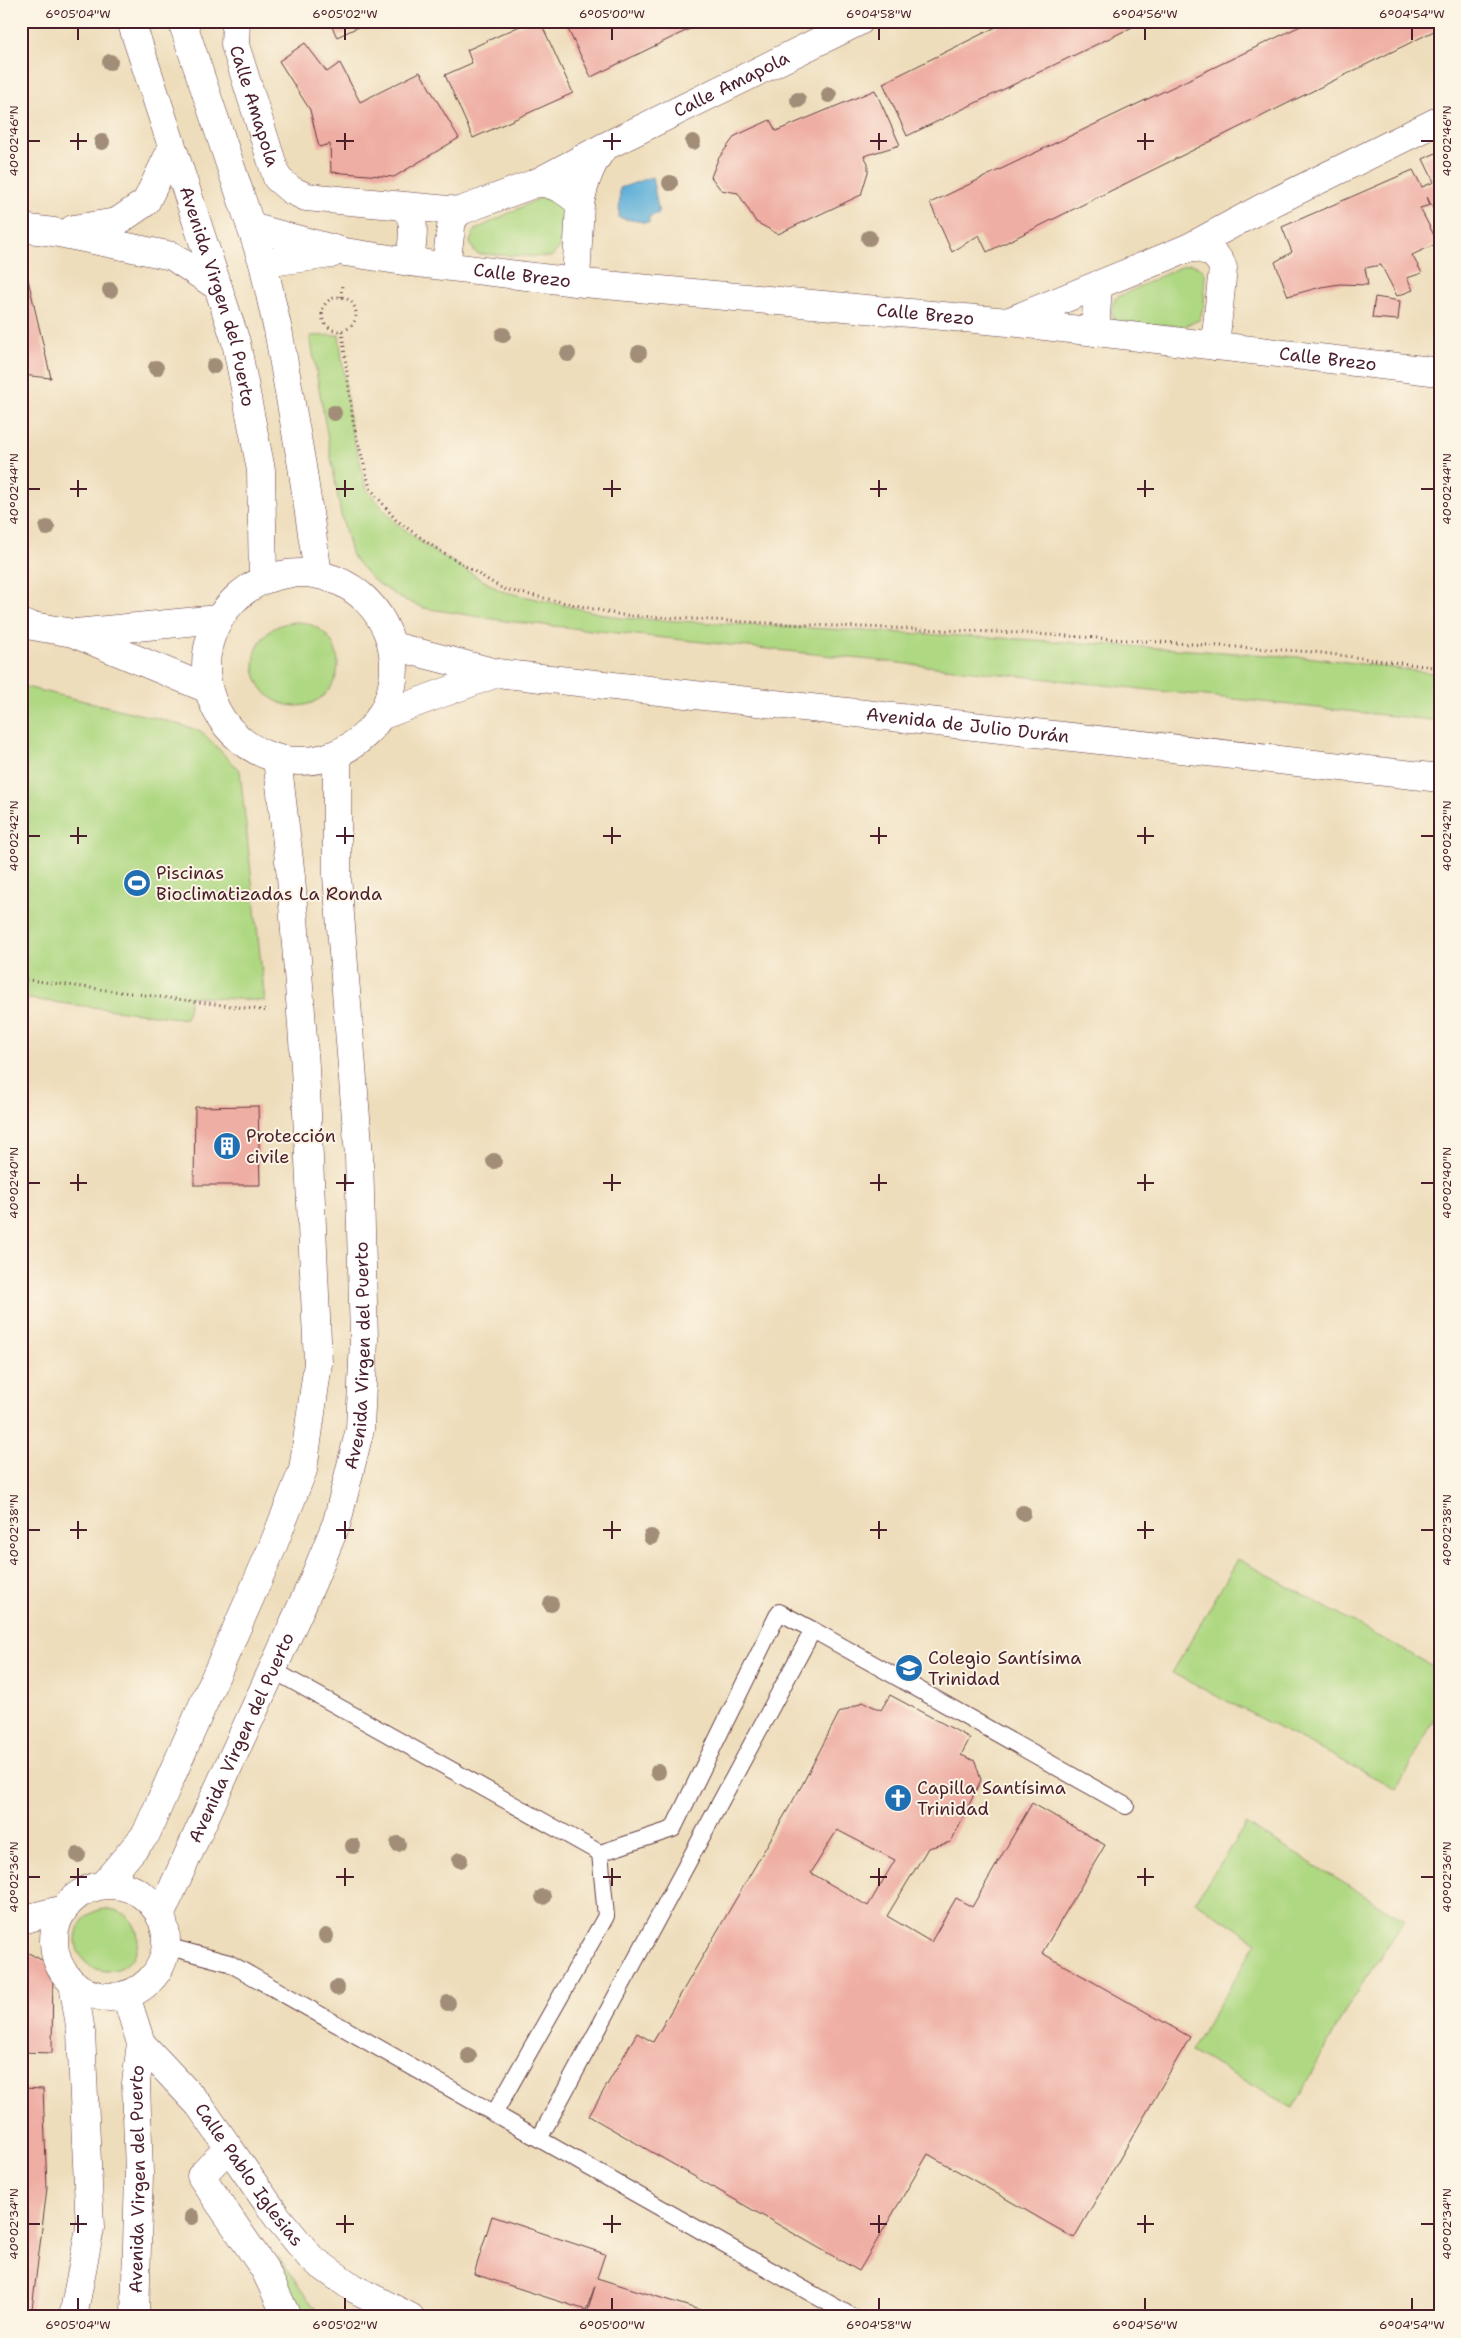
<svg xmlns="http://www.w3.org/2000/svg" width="1461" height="2338" viewBox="0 0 1461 2338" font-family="'Shantell Sans',sans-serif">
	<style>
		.green { fill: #afd882; stroke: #7c7c56 }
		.water { fill: #5cafd8; stroke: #536782 }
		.building { fill: #efaea4; fill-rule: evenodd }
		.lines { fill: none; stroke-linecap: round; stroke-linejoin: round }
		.lane-casing { stroke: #633c41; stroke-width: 18 }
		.street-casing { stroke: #633c41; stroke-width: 29 }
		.primary-casing { stroke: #633c41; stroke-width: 29 }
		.path { stroke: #633c41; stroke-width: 3; stroke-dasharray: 1 4; stroke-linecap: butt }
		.lane { stroke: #fff; stroke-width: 16 }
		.street { stroke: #fff; stroke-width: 28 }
		.primary { stroke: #fff; stroke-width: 28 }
		.tree { fill: #a28e78 }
		.ticks { fill: none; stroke: #4a1f2b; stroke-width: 2 }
		.labels { text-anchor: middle; stroke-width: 4; stroke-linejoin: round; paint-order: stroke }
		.street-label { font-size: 18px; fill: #4a1f2b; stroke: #fcf5e5 }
		.poi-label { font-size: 18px; fill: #4a1f2b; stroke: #fcf5e5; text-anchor: start }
		.neatline { fill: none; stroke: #4a1f2b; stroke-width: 2 }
		.ticks-label { font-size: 12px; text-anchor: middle; fill: #4a1f2b }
	</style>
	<rect width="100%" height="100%" fill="#fcf5e5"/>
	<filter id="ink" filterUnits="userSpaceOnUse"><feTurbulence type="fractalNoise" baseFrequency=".02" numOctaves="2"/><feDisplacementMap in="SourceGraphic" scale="10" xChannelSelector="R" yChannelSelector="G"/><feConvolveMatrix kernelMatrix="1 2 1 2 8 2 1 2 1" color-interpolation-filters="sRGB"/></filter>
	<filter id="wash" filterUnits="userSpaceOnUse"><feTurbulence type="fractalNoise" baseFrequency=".0096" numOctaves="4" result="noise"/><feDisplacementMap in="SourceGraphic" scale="20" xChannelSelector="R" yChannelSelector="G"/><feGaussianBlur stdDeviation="1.12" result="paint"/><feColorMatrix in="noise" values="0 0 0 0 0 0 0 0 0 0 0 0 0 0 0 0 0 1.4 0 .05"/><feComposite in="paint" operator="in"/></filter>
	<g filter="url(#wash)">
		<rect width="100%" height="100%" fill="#edb"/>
		<path class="green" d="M550 195 564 203C567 222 567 244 551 257L478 254 474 251 470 242 475 230 542 197Z
			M1191 264 1199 267 1205 273 1204 305 1199 320 1185 326 1119 323 1114 320C1111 311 1111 307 1116 298L1182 266Z
			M339 335 350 423 367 490 395 522 429 548 501 591 620 618 1018 639 1315 658 1440 674V721L506 621 424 608 400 598 373 580 352 556 341 515 310 336Z
			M254 664a42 42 0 1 1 84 0a42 42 0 1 1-84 0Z
			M21 686 160 719 201 731 240 771 265 1001 191 996 186 1019 21 998Z
			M1238 1559 1440 1670V1708L1397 1789 1172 1673Z
			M1246 1824 1405 1920 1352 1999 1293 2108 1191 2051 1257 1942 1195 1901Z
			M76 1940a31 31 0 1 1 62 0a31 31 0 1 1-62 0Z
			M278 2256 321 2317H299Z"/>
		<path class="water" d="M652 177 659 213 649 217V223L619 218 620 188Z"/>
		<g id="blocks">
			<path class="building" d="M329 21H371L337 37Z
				M531 21H540L573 93 473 138 445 75 472 63 467 50Z
				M564 21H706L591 77Z
				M1008 21H1145L907 136 883 83Z
				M1311 21H1440V28L987 252 979 235 952 252 930 203Z
				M305 43 327 72 340 63 360 102 420 72 459 138 394 177 331 172 330 144 319 147 310 110 279 61Z
				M875 90 900 145 864 156 868 163V172L861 195 778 234 756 222 738 193 721 190 711 177 718 159 735 136 770 120 776 131Z
				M1440 151V222L1427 197 1430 205 1420 208 1438 243 1412 255 1422 273 1407 278 1413 290 1397 296 1381 265 1365 268 1368 285 1340 284 1321 287 1288 296 1275 262 1292 252 1282 227 1413 170 1422 187 1434 182 1423 159Z
				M21 254H22L51 378 21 375Z
				M1375 297 1400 301 1398 320 1372 318Z
				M258 1106 260 1185H194L195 1107Z
				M890 1695 970 1738 961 1755 975 1761 981 1780 951 1842 928 1848 887 1916 931 1942 956 1898 972 1907 1032 1803 1105 1845 1042 1953 1190 2037 1074 2238 928 2154 859 2271 589 2116 637 2033 653 2042 802 1785 839 1713 863 1702 881 1710ZM837 1830 895 1860 868 1906 811 1873Z
				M21 1949 53 1966 52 2053 21 2052Z
				M21 2088 43 2089 47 2188 31 2317H21Z
				M492 2216 605 2254 597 2278 716 2315V2317H586L595 2286 586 2310 474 2274Z"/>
		</g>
	</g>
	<g filter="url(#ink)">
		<use href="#blocks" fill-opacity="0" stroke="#633c41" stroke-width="1"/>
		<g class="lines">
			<g class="lane-casing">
				<path id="lane" d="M271 1669 600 1853 606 1916 494 2114
					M600 1853 673 1829 779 1612 813 1630
					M166 1946 229 1963 853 2317
					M539 2139 813 1630 1126 1806"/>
			</g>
			<g class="street-casing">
				<g id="street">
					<path id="s1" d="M131 21 236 342 261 470 263 580"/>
					<path d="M182 21 263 263 279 335 302 466 318 574"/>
					<path id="s2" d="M236 21 235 45 277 178 291 190 306 197 460 211"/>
					<path id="s3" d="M604 147 860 21"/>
					<path d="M536 183 604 147C590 165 585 181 580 203"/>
					<path d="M401 206C420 216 411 244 410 262"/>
					<path id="s4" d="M251 227 345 252 410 262 584 283 1019 323 1440 372"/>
					<path d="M21 228 54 232 172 256 218 287"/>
					<path d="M73 229 117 222 146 202 172 148"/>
					<path d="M1188 248 1262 208 1440 120"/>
					<path d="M263 263 331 254"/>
					<path d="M446 265 452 220 460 211 536 183C554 182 567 192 580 203L576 281"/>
					<path d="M1010 321 1188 248C1205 248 1217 252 1223 268L1215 346"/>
					<path d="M1095 332 1098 285"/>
					<path d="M103 1885 146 1834 272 1548 303 1470 318 1363 305 1067 291 877 277 759"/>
					<circle cx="110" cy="1941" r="56"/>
					<path id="s5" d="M160 1916 312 1583 337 1522 360 1429 364 1339 359 1156 337 876V754"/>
					<path d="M21 1920 64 1909"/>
					<path d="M73 1983 81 2032 90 2228 73 2317"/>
					<path id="s6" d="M126 1996 141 2043 199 2105 278 2218 311 2258 353 2288 410 2317"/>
					<path d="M228 2148 201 2176 265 2270 287 2317"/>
					<path id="s7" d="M135 2317 139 2174 136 2083 141 2043"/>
				</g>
			</g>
			<g class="primary-casing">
				<g id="primary">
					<circle cx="300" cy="667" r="94"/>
					<path d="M21 624 73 633 208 689"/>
					<path d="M76 633 218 619"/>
					<path id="s8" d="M393 646 497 673 1440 778"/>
					<path d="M383 715 497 673"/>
				</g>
			</g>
			<path class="path" d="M322 314a17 17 0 1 1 34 0a17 17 0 1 1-34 0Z
				M341 297 342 285
				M342 331 353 422 370 488 396 520 431 545 503 589 621 615 784 624 1021 633 1314 652 1440 668
				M21 979 269 1011"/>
			<use href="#lane" class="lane"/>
			<use href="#street" class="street"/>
			<use href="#primary" class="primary"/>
		</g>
		<g class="tree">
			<circle cx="110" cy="62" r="8"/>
			<circle cx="829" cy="95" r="8"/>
			<circle cx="798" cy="100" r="8"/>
			<circle cx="102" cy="142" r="8"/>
			<circle cx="693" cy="142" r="8"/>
			<circle cx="670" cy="183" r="8"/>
			<circle cx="869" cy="238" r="8"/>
			<circle cx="110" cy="290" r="8"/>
			<circle cx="503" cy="335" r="8"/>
			<circle cx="639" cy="353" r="8"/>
			<circle cx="568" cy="354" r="8"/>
			<circle cx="214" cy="366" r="8"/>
			<circle cx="156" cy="368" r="8"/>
			<circle cx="334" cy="413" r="8"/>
			<circle cx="47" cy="528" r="8"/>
			<circle cx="494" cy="1161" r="8"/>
			<circle cx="1023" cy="1513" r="8"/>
			<circle cx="651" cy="1537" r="8"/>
			<circle cx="551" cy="1604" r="8"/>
			<circle cx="658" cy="1772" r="8"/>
			<circle cx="398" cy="1844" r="8"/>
			<circle cx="353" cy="1846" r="8"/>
			<circle cx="78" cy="1855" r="8"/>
			<circle cx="460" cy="1860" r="8"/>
			<circle cx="543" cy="1897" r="8"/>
			<circle cx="326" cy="1936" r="8"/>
			<circle cx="337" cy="1988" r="8"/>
			<circle cx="448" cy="2003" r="8"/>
			<circle cx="469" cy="2056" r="8"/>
			<circle cx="192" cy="2217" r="8"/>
		</g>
	</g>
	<path class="ticks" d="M78 28V40M345 28V40M612 28V40M879 28V40M1145 28V40M1412 28V40M78 133V150M345 133V150M612 133V150M879 133V150M1145 133V150M28 141H40M70 141H87M336 141H354M603 141H621M870 141H887M1137 141H1154M1421 141H1434M78 480V497M345 480V497M612 480V497M879 480V497M1145 480V497M28 489H40M70 489H87M336 489H354M603 489H621M870 489H887M1137 489H1154M1421 489H1434M78 827V844M345 827V844M612 827V844M879 827V844M1145 827V844M28 836H40M70 836H87M336 836H354M603 836H621M870 836H887M1137 836H1154M1421 836H1434M78 1174V1191M345 1174V1191M612 1174V1191M879 1174V1191M1145 1174V1191M28 1183H40M70 1183H87M336 1183H354M603 1183H621M870 1183H887M1137 1183H1154M1421 1183H1434M78 1521V1539M345 1521V1539M612 1521V1539M879 1521V1539M1145 1521V1539M28 1530H40M70 1530H87M336 1530H354M603 1530H621M870 1530H887M1137 1530H1154M1421 1530H1434M78 1868V1886M345 1868V1886M612 1868V1886M879 1868V1886M1145 1868V1886M28 1877H40M70 1877H87M336 1877H354M603 1877H621M870 1877H887M1137 1877H1154M1421 1877H1434M78 2215V2233M345 2215V2233M612 2215V2233M879 2215V2233M1145 2215V2233M28 2224H40M70 2224H87M336 2224H354M603 2224H621M870 2224H887M1137 2224H1154M1421 2224H1434M78 2298V2310M345 2298V2310M612 2298V2310M879 2298V2310M1145 2298V2310M1412 2298V2310"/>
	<defs>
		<g id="stadium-disc" transform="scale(1.4375)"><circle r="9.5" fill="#1f6fb2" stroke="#fcf5e5"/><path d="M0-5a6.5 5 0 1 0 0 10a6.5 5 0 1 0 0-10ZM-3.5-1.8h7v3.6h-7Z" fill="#fff"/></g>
		<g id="building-disc" transform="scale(1.4375)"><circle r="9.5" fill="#1f6fb2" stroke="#fcf5e5"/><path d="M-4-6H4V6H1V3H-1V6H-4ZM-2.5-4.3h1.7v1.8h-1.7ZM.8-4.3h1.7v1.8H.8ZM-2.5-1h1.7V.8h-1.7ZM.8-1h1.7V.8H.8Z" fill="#fff"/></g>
		<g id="school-disc" transform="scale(1.4375)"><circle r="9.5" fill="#1f6fb2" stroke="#fcf5e5"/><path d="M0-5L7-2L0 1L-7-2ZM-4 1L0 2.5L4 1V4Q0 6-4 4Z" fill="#fff"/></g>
		<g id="church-disc" transform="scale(1.4375)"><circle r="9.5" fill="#1f6fb2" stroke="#fcf5e5"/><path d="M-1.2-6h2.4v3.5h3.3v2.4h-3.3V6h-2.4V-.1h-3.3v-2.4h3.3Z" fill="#fff"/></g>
	</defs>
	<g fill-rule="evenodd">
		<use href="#stadium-disc" x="137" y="883"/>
		<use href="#building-disc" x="227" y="1146"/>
		<use href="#school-disc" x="909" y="1668"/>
		<use href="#church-disc" x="898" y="1798"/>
	</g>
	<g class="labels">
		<g class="street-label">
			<text dy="6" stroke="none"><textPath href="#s3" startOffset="142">Calle Amapola</textPath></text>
			<text dy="6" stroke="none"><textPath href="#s2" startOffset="88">Calle Amapola</textPath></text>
			<text dy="6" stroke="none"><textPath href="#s4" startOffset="276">Calle Brezo</textPath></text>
			<text dy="6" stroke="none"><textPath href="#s1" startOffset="289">Avenida Virgen del Puerto</textPath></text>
			<text dy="6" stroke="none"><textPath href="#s4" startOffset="681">Calle Brezo</textPath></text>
			<text dy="6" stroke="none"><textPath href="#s4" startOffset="1086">Calle Brezo</textPath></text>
			<text dy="6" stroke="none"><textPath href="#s8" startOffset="581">Avenida de Julio Durán</textPath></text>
			<text dy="6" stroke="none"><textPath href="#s5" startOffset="601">Avenida Virgen del Puerto</textPath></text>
			<text dy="6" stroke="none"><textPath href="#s5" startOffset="196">Avenida Virgen del Puerto</textPath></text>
			<text dy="6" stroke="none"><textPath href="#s6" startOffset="220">Calle Pablo Iglesias</textPath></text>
			<text dy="6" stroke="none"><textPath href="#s7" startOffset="138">Avenida Virgen del Puerto</textPath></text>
		</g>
		<g class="poi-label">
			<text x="156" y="879">Piscinas<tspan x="156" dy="21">Bioclimatizadas La Ronda</tspan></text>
			<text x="246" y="1142">Protección<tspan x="246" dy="21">civile</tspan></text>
			<text x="928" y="1664">Colegio Santísima<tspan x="928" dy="21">Trinidad</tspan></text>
			<text x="917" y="1794">Capilla Santísima<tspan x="917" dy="21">Trinidad</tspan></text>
		</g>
	</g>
	<rect width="1461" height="2338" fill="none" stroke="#fcf5e5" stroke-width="55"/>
	<rect x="28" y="28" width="1406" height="2282" class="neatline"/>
	<g class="ticks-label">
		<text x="78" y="18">6°05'04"W</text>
		<text x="345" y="18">6°05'02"W</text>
		<text x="612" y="18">6°05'00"W</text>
		<text x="879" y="18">6°04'58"W</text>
		<text x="1145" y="18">6°04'56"W</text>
		<text x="1412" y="18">6°04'54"W</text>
		<text transform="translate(14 141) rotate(-90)" y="4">40°02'46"N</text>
		<text transform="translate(1447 141) rotate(-90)" y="4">40°02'46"N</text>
		<text transform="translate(14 489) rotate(-90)" y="4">40°02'44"N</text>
		<text transform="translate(1447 489) rotate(-90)" y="4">40°02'44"N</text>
		<text transform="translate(14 836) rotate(-90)" y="4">40°02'42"N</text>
		<text transform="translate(1447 836) rotate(-90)" y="4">40°02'42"N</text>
		<text transform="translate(14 1183) rotate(-90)" y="4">40°02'40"N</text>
		<text transform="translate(1447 1183) rotate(-90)" y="4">40°02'40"N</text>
		<text transform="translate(14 1530) rotate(-90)" y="4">40°02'38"N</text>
		<text transform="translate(1447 1530) rotate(-90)" y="4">40°02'38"N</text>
		<text transform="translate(14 1877) rotate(-90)" y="4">40°02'36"N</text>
		<text transform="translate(1447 1877) rotate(-90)" y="4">40°02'36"N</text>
		<text transform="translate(14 2224) rotate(-90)" y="4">40°02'34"N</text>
		<text transform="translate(1447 2224) rotate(-90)" y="4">40°02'34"N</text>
		<text x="78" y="2329">6°05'04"W</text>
		<text x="345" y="2329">6°05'02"W</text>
		<text x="612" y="2329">6°05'00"W</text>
		<text x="879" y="2329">6°04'58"W</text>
		<text x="1145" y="2329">6°04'56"W</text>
		<text x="1412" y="2329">6°04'54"W</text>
	</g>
</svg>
